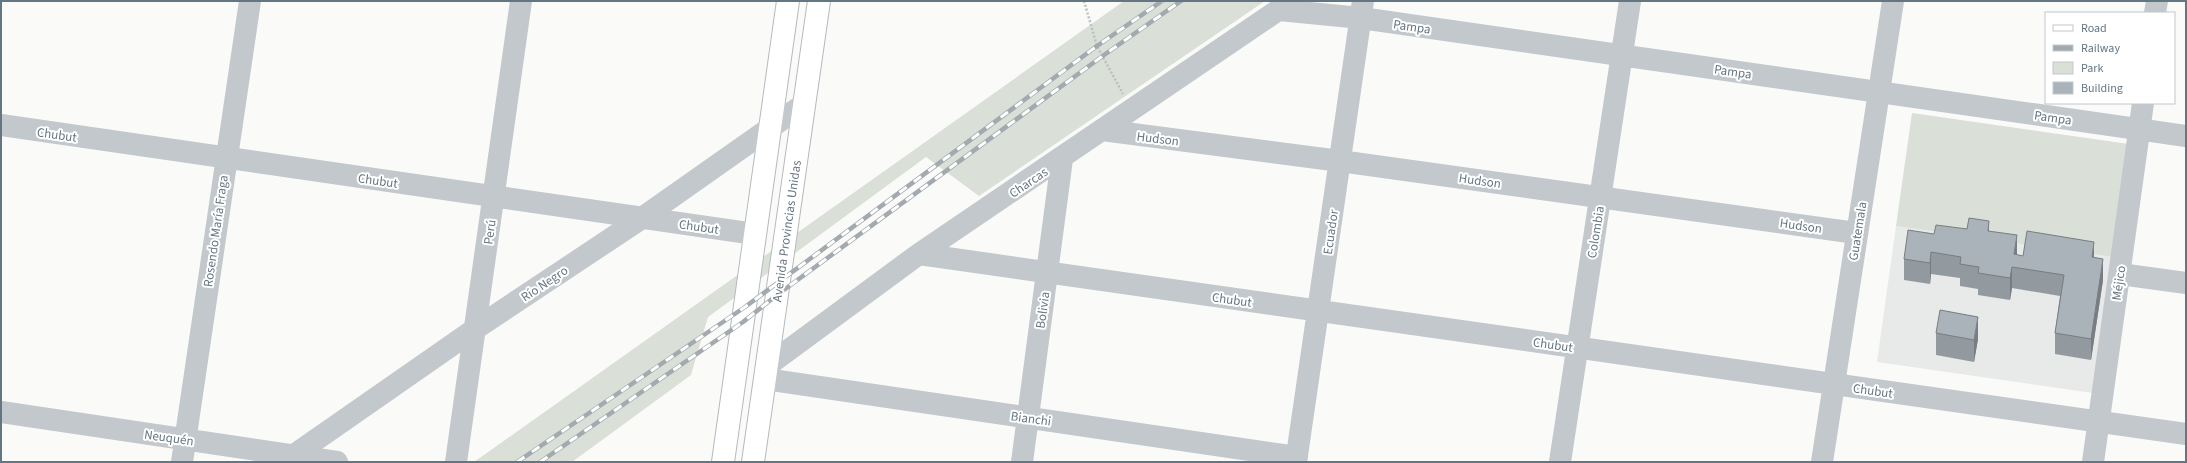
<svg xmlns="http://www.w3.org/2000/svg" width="2187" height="463" viewBox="0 0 2187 463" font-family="'Source Sans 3',sans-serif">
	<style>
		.built { fill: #e8e9e9 }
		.green { fill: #dadfd7 }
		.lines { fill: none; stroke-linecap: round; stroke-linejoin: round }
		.major-casing { stroke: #b5babe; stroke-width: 24 }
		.path { stroke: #bbbfc2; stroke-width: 2.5; stroke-dasharray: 2 2; stroke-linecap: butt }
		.minor { stroke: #c3c8cc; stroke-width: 22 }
		.major { stroke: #fff; stroke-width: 22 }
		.rail-casing { stroke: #a2aab0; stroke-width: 4.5 }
		.rail { stroke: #fff; stroke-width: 3; stroke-dasharray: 9; stroke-linecap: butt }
		.wall { fill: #929a9f }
		.shaded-wall { fill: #777d82 }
		.building { fill: #aab3b9; stroke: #777d82 }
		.labels { text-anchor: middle; stroke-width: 4; stroke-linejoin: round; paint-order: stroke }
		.street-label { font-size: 13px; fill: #657683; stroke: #fff }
	</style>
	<rect width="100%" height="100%" fill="#fafaf8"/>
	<path class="built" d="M1896 226 2113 257 2093 393 1877 362Z"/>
	<path class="green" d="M1124 1H1265L979 196 926 157 708 317 691 375 572 462H474Z
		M1912 113 2129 144 2113 257 1896 226Z"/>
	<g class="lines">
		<g class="major-casing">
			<path id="major" d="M723 462 788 1
				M753 462 819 1"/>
		</g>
		<path class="path" d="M1084 1 1097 46 1123 94"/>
		<path class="minor" d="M1279 10 1361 18 2186 136
			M2155 13 2157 1
			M1 125 755 234
			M1102 130 1340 161 1856 233
			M919 254 2186 434
			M2120 274 2186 283
			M767 366 919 254 1290 2
			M765 379 1297 457
			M1 412 337 462
			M182 462 250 1
			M284 462 475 329 642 218 804 104
			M456 462 521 1
			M1022 462 1062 159
			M1296 462 1363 1
			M1560 462 1630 1
			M1822 462 1893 1
			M2093 462 2143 103"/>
		<use href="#major" class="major"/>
		<g class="rail-casing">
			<path id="rail" d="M517 462 745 307 1097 46 1162 1
				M540 462 743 322 777 295 1104 55 1181 1"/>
		</g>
		<use href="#rail" class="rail"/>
	</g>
	<path class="wall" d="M1967 229 1989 231 2017 255 2023 256 2094 257 2103 280 2091 360 2055 354V333L2060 296 2012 288 2010 300 1978 295V289L1960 286V278L1931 274 1930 284 1904 280V259L1934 234Z
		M1936 333 1978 339 1974 362 1936 355Z"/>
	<path class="shaded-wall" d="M1989 221V243L1988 231Z
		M2017 235V257L2014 254Z
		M2094 242V263L2092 257Z
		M1931 252V274L1930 284V263Z
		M2103 259V280L2091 360V339Z
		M2012 267V288L2010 300V278Z
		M1978 317V339L1974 362V340Z"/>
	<path class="building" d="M1969 218 1989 221 1988 231 2017 235 2014 254 2023 256 2027 231 2094 242 2092 257 2103 259 2091 339 2055 333 2064 275 2012 267 2010 278 1978 273 1979 267 1960 264 1961 257 1931 252 1930 263 1904 259 1908 230 1934 234 1936 225 1967 229Z
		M1940 310 1978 317 1974 340 1936 333Z"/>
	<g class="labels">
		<g class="street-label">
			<text transform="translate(1412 26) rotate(8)" y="5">Pampa</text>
			<text transform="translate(1733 71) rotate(8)" y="5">Pampa</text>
			<text transform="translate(2053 117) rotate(8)" y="5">Pampa</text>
			<text transform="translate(57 134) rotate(8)" y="5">Chubut</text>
			<text transform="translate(1158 138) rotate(7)" y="5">Hudson</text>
			<text transform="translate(378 180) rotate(8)" y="5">Chubut</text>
			<text transform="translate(1480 180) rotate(8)" y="5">Hudson</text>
			<text transform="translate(1028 182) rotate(-34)" y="5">Charcas</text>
			<text transform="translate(1801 225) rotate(8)" y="5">Hudson</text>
			<text transform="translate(699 226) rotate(8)" y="5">Chubut</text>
			<text transform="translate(215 231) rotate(-82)" y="5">Rosendo María Fraga</text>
			<text transform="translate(786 231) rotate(-82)" y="5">Avenida Provincias Unidas</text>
			<text transform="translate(1857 231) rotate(-81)" y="5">Guatemala</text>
			<text transform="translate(489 232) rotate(-82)" y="5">Perú</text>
			<text transform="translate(1330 232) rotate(-82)" y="5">Ecuador</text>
			<text transform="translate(1595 232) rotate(-81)" y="5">Colombia</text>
			<text transform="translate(544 283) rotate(-34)" y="5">Río Negro</text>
			<text transform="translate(2118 283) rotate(-82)" y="5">Méjico</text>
			<text transform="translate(1232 299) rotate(8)" y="5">Chubut</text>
			<text transform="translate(1042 310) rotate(-82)" y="5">Bolivia</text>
			<text transform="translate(1553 344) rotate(8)" y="5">Chubut</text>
			<text transform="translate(1873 390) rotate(8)" y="5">Chubut</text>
			<text transform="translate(1031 418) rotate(8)" y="5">Bianchi</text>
			<text transform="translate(169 437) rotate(8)" y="5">Neuquén</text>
		</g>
	</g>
	<rect width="2187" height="463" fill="none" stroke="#657683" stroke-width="4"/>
	<rect x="2045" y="12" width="130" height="92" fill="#ffffff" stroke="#c1c8cd"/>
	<rect x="2053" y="25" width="20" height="6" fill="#ffffff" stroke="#c1c8cd"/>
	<text x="2081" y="32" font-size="12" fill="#657683">Road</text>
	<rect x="2053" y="45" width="20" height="6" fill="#a2aab0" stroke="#c1c8cd"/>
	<text x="2081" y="52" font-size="12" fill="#657683">Railway</text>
	<rect x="2053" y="62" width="20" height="12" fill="#dadfd7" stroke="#c1c8cd"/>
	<text x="2081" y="72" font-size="12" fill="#657683">Park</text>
	<rect x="2053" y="82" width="20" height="12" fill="#aab3b9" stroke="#c1c8cd"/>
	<text x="2081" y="92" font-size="12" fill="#657683">Building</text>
</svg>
